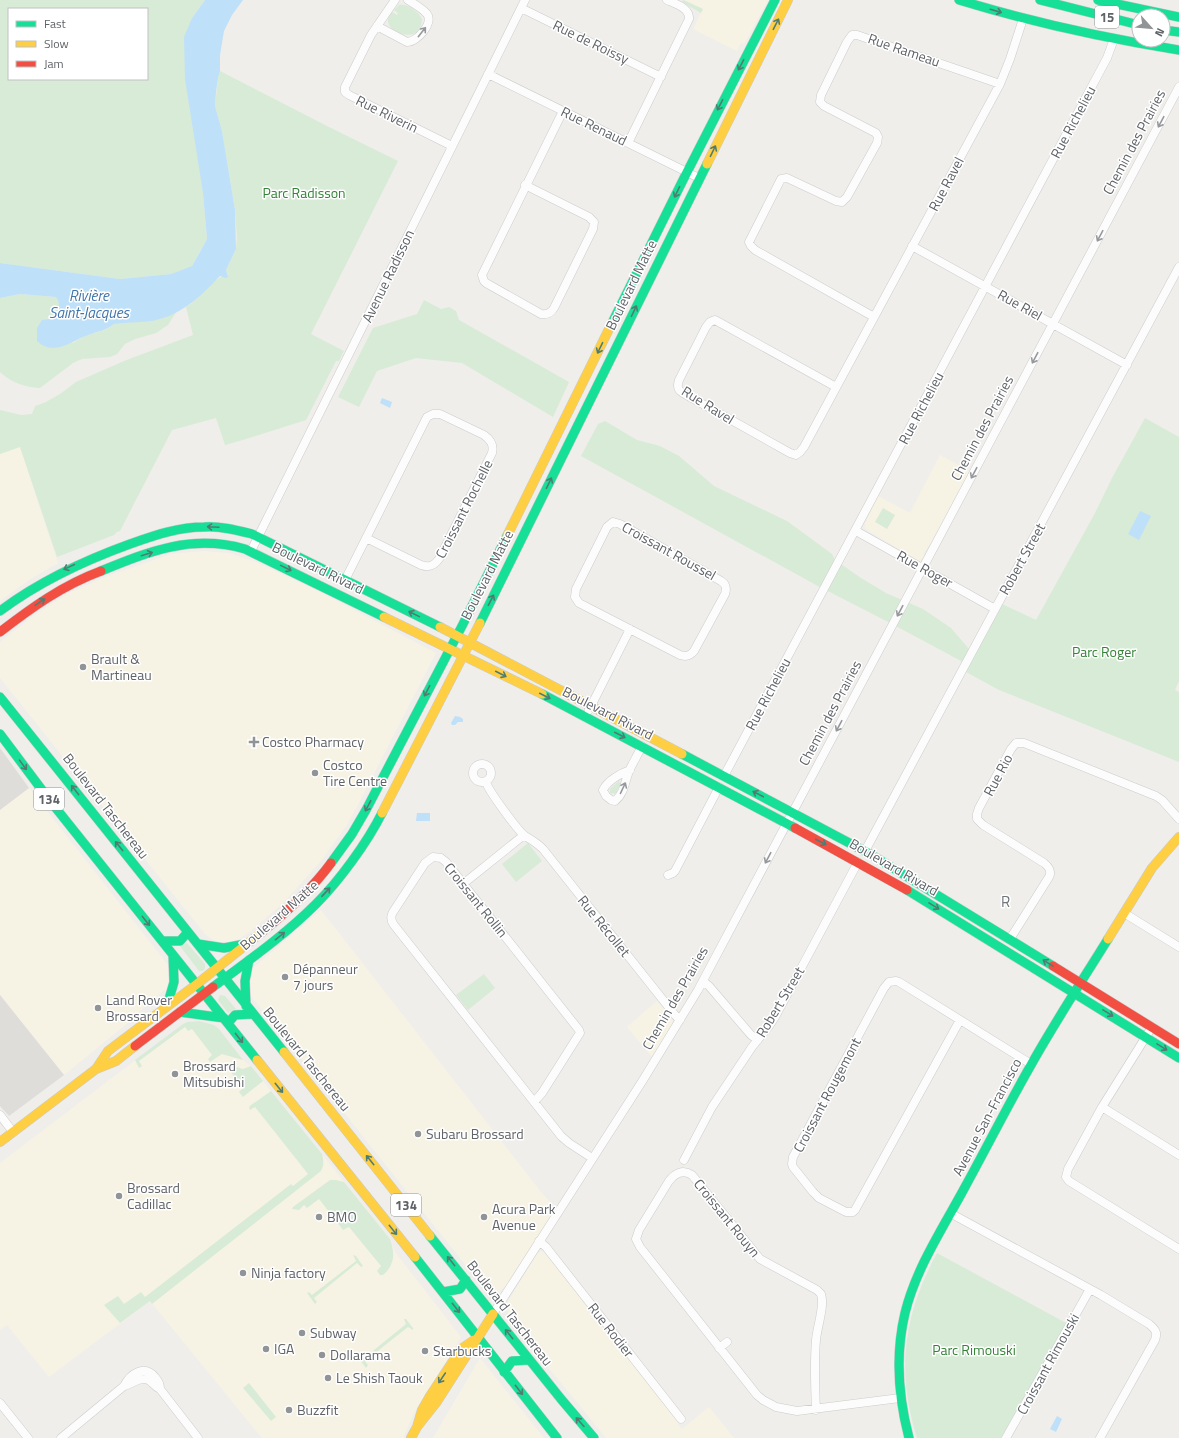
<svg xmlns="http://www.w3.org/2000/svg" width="1179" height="1438" viewBox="0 0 1179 1438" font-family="'Titillium Web',sans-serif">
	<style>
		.commercial { fill: #f7f3e4 }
		.industrial { fill: #dfddda }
		.green { fill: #d8ebd6; fill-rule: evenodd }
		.water { fill: #bfe0f9 }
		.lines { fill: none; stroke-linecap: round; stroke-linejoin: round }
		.street-casing { stroke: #cbcccc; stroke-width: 9 }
		.fast-casing { stroke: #cacacb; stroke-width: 10 }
		.slow-casing { stroke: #cacacb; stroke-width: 10 }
		.jam-casing { stroke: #cacacb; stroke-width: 10 }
		.street { stroke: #fdfcfc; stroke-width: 8 }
		.fast { stroke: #16e098; stroke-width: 9 }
		.slow { stroke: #ffcf43; stroke-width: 9 }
		.jam { stroke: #f24e42; stroke-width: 9 }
		.oneway { stroke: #507c72 }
		.oneway2 { stroke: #96999c }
		.poi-dot { fill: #919496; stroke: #fff; stroke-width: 1.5 }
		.labels { text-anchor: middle; stroke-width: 3; stroke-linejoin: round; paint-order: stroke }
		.shield { fill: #fff; stroke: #8f9295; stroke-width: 1 }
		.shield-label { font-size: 13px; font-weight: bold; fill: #5f6368 }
		.street-label { font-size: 14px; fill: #5f6368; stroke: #fff }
		.park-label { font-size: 14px; fill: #348238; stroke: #fff }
		.poi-label { font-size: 14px; fill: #5f6368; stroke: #fff; text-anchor: start }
		.water-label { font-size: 15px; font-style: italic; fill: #4174aa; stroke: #fff }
		.neighbourhood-label { font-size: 15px; letter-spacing: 1px; fill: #70757a; stroke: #fff }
	</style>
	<rect width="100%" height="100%" fill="#efeeea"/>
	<path class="commercial" d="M685 0H768L744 44 741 43 737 51 693 29 703 9Z
		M20 447 58 563 32 578 0 601V454Z
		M940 455 971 472 931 547 928 546 923 555 925 556 921 560V562L870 532 865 528V524L878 496 910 513Z
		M203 551 229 553 256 562 320 592 436 653 361 799 347 825 321 861 284 902 252 930 239 939 229 942H219L213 940 205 934 0 678V642L36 614 69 593 105 577 171 554Z
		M29 788 168 965 169 990H164L133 1017 129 1022 64 1075 0 995V810Z
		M321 910 541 1192 556 1209 510 1282 497 1294 492 1290 489 1293 487 1292 251 996 250 975 253 968Z
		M657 1001 670 1016 672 1020 673 1024 652 1057 627 1027Z
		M199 1021 214 1025 219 1029 243 1060 251 1066 390 1239 395 1252 461 1337 414 1413 403 1438H262L150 1301 49 1377 7 1325 0 1330V1163L183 1024 187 1022Z
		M541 1251 547 1253 679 1422 678 1424 682 1429 709 1407 734 1438H606L513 1324 516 1321 509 1313 508 1314 507 1306 506 1305 509 1300 537 1254Z
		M480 1358 544 1438H433Z"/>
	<path class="industrial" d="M0 748 29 788 0 810Z
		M0 995 64 1075 9 1116 0 1106Z"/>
	<path class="green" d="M0 0H205L192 18 203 193 207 239 200 251 192 266 171 274 120 279 0 263ZM9 9H147V79H9Z
		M683 0 703 9 701 13 682 2Z
		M399 5C407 3 419 12 422 19 421 45 387 34 388 20 388 17 391 14 392 12L397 15 398 13 394 10Z
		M220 71 327 126 398 161 311 334 344 351 339 361H336L306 420 246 439 225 445 216 418 172 430 120 531 117 532 114 535 57 557 20 447 0 454V410L21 415 32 414 35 406 46 402 60 394 76 382 124 361 193 335 186 307C201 299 211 277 228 275L226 270 236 249 237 238 235 210 222 131 215 106 218 78Z
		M20 294 57 297 60 306C55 318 54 317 42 320L73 343C78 340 84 336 90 334 99 331 107 331 114 324L160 319 177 311 168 325 156 333 135 339 125 344 117 354 110 357 82 359 73 363 40 388C26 387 11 383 0 372V298Z
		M424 300 441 309 449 307 456 311 459 320 569 382 553 417 462 363 416 358 377 371 359 407 338 397 373 328 417 314Z
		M1145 418 1179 437V681L1175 690 1179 692V762L999 690 966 672 1002 604 1036 620 1095 513 1112 478Z
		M605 421 637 440 660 446 679 456 714 486 787 521 832 554 835 560 861 578 886 593 923 609 951 628 969 649 963 662 892 624 818 586 581 456 598 424Z
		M883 508 895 515 887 529 875 522Z
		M620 780 619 782 620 783 622 782 621 783 617 792 615 794 610 793V789Z
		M528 843 542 861 516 882 502 864Z
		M187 943 205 964V968L203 971H199L180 946Z
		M484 974 495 988 468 1010 456 995Z
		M220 995 225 996 236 1009 228 1013 218 1000Z
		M199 1021 214 1025 219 1029 243 1060 222 1054 210 1062 208 1059 212 1055 192 1029 188 1031 185 1027 139 1061 142 1066 139 1068 135 1060 183 1024 187 1022Z
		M224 1063 243 1069 251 1066 263 1081 243 1097 239 1092 243 1088Z
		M271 1091 322 1154C324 1160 324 1165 321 1171L152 1304 150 1301 120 1323 104 1305 118 1296 124 1304 141 1292 145 1297 291 1184 293 1186 308 1174 255 1107 250 1110 249 1107 251 1105Z
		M330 1180H336L344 1182 390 1239C395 1253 395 1265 383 1275H380L377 1271 381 1266 349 1227 343 1230 319 1199 307 1208 304 1205 299 1210 292 1209 293 1207Z
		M937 1253 1066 1323 1001 1438H917C896 1370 903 1316 937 1253Z
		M353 1255 356 1256 363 1266 361 1267 357 1263 314 1298 317 1302 315 1304 307 1293 309 1292 312 1295 356 1261Z
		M404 1319H406L413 1328V1330L408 1327 365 1361 368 1365 366 1368 357 1356 359 1354 363 1359 406 1324Z
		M249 1383 276 1417 271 1421 243 1388Z"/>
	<path class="water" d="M205 0H243L232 15 224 31 220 55V71L218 78 216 92 215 106 222 131 235 210 236 249 226 270 228 277 225 278 220 276C203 294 185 312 160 319 148 323 127 322 114 324 106 331 98 331 88 335 71 341 54 357 37 341V328L42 320C45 319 51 319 54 317 61 312 60 302 56 297L20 294 0 298V263L120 279 171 274 192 266 207 239 203 193 185 79 184 37 192 18Z
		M382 398 392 402 390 408 380 403Z
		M1140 511 1151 516 1139 540 1128 534Z
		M455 716 460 717 463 719V722H458L455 725H452L451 723Z
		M417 813H430V821H416Z
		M1057 1416 1062 1419 1056 1432 1050 1429Z"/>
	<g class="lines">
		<g class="street-casing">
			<path id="street" d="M395 0 371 35 345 87V92L349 95 452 146
				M521 8 661 77
				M377 26 407 42C417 42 434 23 427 14 422 8 414 4 408 0
				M488 74 699 178
				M628 143 689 19C690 8 676 4 667 0
				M525 185 589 217 594 222 593 229 554 308C551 313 546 315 541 314L486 283 484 281 482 275 563 111
				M912 246 1127 365
				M874 317 755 250 751 246 749 242 781 179 787 178 836 201 842 202 847 197 877 143 878 137 876 133 824 106 820 102 821 95 847 42 852 35H857L1000 84
				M836 387 715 320 710 322 706 327 679 380C677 386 677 390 683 393L790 453 796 455 800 452 804 447 1000 84 1010 59 1023 19
				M613 522 620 524 721 581C726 584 727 588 725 594L694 651C690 656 686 657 680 655L579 603 575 597 576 589 607 527Z
				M856 531 995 609
				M251 551 525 0
				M345 580 427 417 433 414H440L484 435C491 440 494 445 492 453L439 559C434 566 429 568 421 565L366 538
				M589 710 630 629
				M473 773a9 9 0 1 1 18 0a9 9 0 1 1-18 0Z
				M630 770C621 773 607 781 603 790L606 796 611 800 615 801C625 793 625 779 630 769 634 761 638 754 642 746
				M724 776 1107 58 1114 39
				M486 782C488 790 518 831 525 836 532 840 537 843 543 849L675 1015 680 1020
				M865 851 1179 267
				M668 875 673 873 675 871 719 787
				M463 884 524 835
				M1124 913 1179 947
				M1010 939 1049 877C1052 871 1049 867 1044 863L983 825 977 819V814L979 808 1011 749 1016 743H1024L1156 796 1162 800 1179 819
				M703 981 709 986 751 1035 758 1040
				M960 1020 855 1210 853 1212H846L819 1198 813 1192 793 1167 792 1164 793 1157 884 988 889 982 896 981 899 982 1031 1064
				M1152 1027 1102 1107 1068 1169 1066 1177 1069 1181 1179 1249
				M534 1102 542 1093 578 1036 580 1033 579 1030 446 862 441 858 433 857 425 863 393 912C390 917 391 921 394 925L561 1136 569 1143 592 1158
				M1102 1107 1179 1155
				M0 1115 13 1132
				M684 1160 712 1107 752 1047 769 1026 775 1017 858 862
				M950 1213 1101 1295 1149 1324C1155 1329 1158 1332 1155 1340L1100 1438
				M539 1241 546 1247 681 1419
				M493 1314 643 1080 698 990 1179 87
				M719 1348 727 1342
				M124 1386C133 1384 141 1375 150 1381 154 1384 155 1387 160 1389L198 1438
				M0 1403 28 1438
				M816 1410C815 1387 814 1363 816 1340 817 1327 825 1306 821 1294L817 1290 760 1259 692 1175C683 1169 675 1173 669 1181L639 1230 636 1239 640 1247 757 1395 763 1400 776 1407 797 1411 900 1398
				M61 1438 124 1386C130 1374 144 1364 155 1377 159 1382 160 1384 160 1389
				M1006 1438 1090 1289"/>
		</g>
		<g class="fast-casing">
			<path id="fast" d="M959 0C1031 22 1104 38 1179 50
				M1040 0 1139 25
				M1098 0 1179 17
				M1163 30 1179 32
				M612 323 683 180 775 0
				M101 571C150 551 192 534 245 549L384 617
				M0 611C40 581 83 561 130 544 153 536 178 527 204 527 221 526 236 530 252 534L440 627
				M480 623 707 164
				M542 694 795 828
				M0 697 284 1052
				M0 734 51 802 257 1060
				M682 754 870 854 1053 966
				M331 863 352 834 366 810 462 626 507 536
				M907 890 1179 1058
				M163 941H180L188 932
				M198 944 224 948 245 944
				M213 987C248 961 285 935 316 904 339 881 367 843 382 813
				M167 1006 174 982 173 955
				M246 1006 245 981 249 960
				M180 1012 224 1018
				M228 1023 235 1015 252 1014
				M430 1236 561 1399 594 1438
				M415 1257 557 1438
				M443 1292 460 1289 466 1280
				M504 1372 512 1361 529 1360
				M909 1438C898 1396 895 1355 905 1313 916 1268 943 1228 965 1187 987 1147 1008 1105 1031 1065 1055 1022 1082 981 1108 939"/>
		</g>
		<g class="slow-casing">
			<path id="slow" d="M707 164 788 0
				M507 536 612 323
				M384 617 542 694
				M440 627 682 754
				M382 813 480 623
				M1108 939 1152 868 1179 837
				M284 1052 430 1236
				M257 1060 415 1257
				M96 1069 108 1051 197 984 262 932
				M0 1142 96 1069 116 1061 135 1046
				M417 1427 436 1403 493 1314
				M411 1438 417 1427 422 1410 430 1396 461 1349 474 1340"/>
		</g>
		<g class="jam-casing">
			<path id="jam" d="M0 632C31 608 63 585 101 571
				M795 828 907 890
				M262 932C288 911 312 889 331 863
				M1053 966 1179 1044
				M135 1046 213 987"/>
		</g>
		<use href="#street" class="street"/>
		<use href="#fast" class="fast"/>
		<use href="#slow" class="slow"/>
		<use href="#jam" class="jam"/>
	</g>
	<defs><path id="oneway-shaft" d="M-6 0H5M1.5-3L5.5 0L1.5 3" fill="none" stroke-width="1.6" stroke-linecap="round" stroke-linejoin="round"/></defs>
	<g class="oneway">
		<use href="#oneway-shaft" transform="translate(996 11) rotate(16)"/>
		<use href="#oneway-shaft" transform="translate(776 24) rotate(-63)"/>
		<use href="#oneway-shaft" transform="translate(741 65) rotate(117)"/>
		<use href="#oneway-shaft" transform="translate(720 105) rotate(117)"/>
		<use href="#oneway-shaft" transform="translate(713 151) rotate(-64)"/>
		<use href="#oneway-shaft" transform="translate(677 192) rotate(116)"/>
		<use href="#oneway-shaft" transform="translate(634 311) rotate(-64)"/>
		<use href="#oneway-shaft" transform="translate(600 348) rotate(116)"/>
		<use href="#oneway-shaft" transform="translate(549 483) rotate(-64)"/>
		<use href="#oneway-shaft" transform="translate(213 527) rotate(-177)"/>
		<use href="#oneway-shaft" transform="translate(147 554) rotate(-17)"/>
		<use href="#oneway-shaft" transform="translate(69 567) rotate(155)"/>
		<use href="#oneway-shaft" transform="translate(286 568) rotate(26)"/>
		<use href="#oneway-shaft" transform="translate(491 600) rotate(-63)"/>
		<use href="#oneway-shaft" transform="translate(40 602) rotate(-34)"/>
		<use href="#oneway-shaft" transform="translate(414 614) rotate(-154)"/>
		<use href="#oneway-shaft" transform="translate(501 674) rotate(27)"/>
		<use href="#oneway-shaft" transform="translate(427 691) rotate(117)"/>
		<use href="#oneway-shaft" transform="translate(545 696) rotate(27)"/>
		<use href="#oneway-shaft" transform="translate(620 735) rotate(27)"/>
		<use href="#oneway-shaft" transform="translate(23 765) rotate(54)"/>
		<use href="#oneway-shaft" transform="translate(75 790) rotate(-128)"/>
		<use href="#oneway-shaft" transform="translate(758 794) rotate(-152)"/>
		<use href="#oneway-shaft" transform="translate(368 806) rotate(118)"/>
		<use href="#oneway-shaft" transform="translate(821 842) rotate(28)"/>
		<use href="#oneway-shaft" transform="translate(119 846) rotate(-129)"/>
		<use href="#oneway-shaft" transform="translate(326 892) rotate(-47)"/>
		<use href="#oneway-shaft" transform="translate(934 906) rotate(32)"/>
		<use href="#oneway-shaft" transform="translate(146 921) rotate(51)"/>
		<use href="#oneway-shaft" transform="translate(280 936) rotate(-39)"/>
		<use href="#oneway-shaft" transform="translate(1048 963) rotate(-148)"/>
		<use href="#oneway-shaft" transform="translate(1108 1013) rotate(32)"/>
		<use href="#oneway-shaft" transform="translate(239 1038) rotate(52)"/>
		<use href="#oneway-shaft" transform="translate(1162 1047) rotate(32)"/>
		<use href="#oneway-shaft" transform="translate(279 1088) rotate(51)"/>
		<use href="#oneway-shaft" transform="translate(370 1160) rotate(-129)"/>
		<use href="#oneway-shaft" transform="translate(393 1230) rotate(51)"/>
		<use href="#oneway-shaft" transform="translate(451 1261) rotate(-129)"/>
		<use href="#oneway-shaft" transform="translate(456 1308) rotate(51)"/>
		<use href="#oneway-shaft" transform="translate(509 1334) rotate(-129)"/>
		<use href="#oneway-shaft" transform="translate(442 1378) rotate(124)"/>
		<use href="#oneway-shaft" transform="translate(519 1390) rotate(52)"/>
		<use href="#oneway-shaft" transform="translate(580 1422) rotate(-132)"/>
	</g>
	<g class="oneway2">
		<use href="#oneway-shaft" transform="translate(422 32) rotate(-52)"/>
		<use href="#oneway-shaft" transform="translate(1161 122) rotate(118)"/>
		<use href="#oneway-shaft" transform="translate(1100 236) rotate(118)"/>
		<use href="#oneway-shaft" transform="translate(1035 358) rotate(118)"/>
		<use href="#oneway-shaft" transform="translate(974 473) rotate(118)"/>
		<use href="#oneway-shaft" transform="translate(900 611) rotate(118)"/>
		<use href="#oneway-shaft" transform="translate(839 726) rotate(118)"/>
		<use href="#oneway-shaft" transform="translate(623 788) rotate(-65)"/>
		<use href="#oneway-shaft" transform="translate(768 858) rotate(118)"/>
	</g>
	<g class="poi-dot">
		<circle cx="83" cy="667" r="4"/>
		<path d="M252 736h4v4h4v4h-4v4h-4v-4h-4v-4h4z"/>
		<circle cx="315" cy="773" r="4"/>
		<circle cx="285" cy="977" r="4"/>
		<circle cx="98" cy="1008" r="4"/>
		<circle cx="175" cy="1074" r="4"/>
		<circle cx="418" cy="1134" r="4"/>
		<circle cx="119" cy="1196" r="4"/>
		<circle cx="319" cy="1217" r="4"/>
		<circle cx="484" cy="1217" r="4"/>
		<circle cx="243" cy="1273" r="4"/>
		<circle cx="302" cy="1333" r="4"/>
		<circle cx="266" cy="1349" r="4"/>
		<circle cx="425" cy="1351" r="4"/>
		<circle cx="322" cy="1355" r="4"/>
		<circle cx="328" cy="1378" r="4"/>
		<circle cx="289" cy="1410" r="4"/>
	</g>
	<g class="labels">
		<g class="shield">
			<rect x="1095" y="6" width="24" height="22" rx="3"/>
			<rect x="34" y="788" width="30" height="22" rx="3"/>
			<rect x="391" y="1194" width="30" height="22" rx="3"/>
		</g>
		<g class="shield-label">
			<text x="1107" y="22">15</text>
			<text x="49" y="804">134</text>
			<text x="406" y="1210">134</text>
		</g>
		<g class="street-label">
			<text transform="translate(591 42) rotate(26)" y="5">Rue de Roissy</text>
			<text transform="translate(904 50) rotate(19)" y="5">Rue Rameau</text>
			<text transform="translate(387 114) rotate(26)" y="5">Rue Riverin</text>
			<text transform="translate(1073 122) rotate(-62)" y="5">Rue Richelieu</text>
			<text transform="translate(594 126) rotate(26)" y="5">Rue Renaud</text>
			<text transform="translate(1134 142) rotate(-62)" y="5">Chemin des Prairies</text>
			<text transform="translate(946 184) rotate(-62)" y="5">Rue Ravel</text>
			<text transform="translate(388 276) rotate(-64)" y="5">Avenue Radisson</text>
			<text transform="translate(631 285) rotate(-64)" y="5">Boulevard Matte</text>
			<text transform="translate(1020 305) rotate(29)" y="5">Rue Riel</text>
			<text transform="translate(708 405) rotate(32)" y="5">Rue Ravel</text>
			<text transform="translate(921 408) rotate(-62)" y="5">Rue Richelieu</text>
			<text transform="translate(982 428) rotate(-62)" y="5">Chemin des Prairies</text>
			<text transform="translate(464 509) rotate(-63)" y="5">Croissant Rochelle</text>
			<text transform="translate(669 551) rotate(29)" y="5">Croissant Roussel</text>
			<text transform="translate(1022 559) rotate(-61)" y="5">Robert Street</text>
			<text transform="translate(318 568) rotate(26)" y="5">Boulevard Rivard</text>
			<text transform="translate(925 569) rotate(29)" y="5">Rue Roger</text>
			<text transform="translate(487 575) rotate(-63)" y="5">Boulevard Matte</text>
			<text transform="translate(768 694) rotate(-62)" y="5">Rue Richelieu</text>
			<text transform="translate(608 713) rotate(27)" y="5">Boulevard Rivard</text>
			<text transform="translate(830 713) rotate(-62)" y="5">Chemin des Prairies</text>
			<text transform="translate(998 775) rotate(-62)" y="5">Rue Rio</text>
			<text transform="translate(106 806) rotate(52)" y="5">Boulevard Taschereau</text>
			<text transform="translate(894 867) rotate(30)" y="5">Boulevard Rivard</text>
			<text transform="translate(476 900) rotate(51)" y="5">Croissant Rollin</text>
			<text transform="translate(279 915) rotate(-41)" y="5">Boulevard Matte</text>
			<text transform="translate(604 926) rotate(51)" y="5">Rue Récollet</text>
			<text transform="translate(675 998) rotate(-60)" y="5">Chemin des Prairies</text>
			<text transform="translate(780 1002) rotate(-59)" y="5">Robert Street</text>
			<text transform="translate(307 1059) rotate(51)" y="5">Boulevard Taschereau</text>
			<text transform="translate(827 1095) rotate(-62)" y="5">Croissant Rougemont</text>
			<text transform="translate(987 1117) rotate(-62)" y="5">Avenue San-Francisco</text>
			<text transform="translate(727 1218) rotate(51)" y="5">Croissant Rouyn</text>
			<text transform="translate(510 1313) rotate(52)" y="5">Boulevard Taschereau</text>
			<text transform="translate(611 1330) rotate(52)" y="5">Rue Rodier</text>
			<text transform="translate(1048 1364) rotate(-61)" y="5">Croissant Rimouski</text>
		</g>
		<g class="park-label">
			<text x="304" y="198">Parc Radisson</text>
			<text x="1104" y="657">Parc Roger</text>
			<text x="974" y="1355">Parc Rimouski</text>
		</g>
		<g class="poi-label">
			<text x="91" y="664">Brault &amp;<tspan x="91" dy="16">Martineau</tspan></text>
			<text x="262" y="747">Costco Pharmacy</text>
			<text x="323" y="770">Costco<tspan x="323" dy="16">Tire Centre</tspan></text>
			<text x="293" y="974">Dépanneur<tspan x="293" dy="16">7 jours</tspan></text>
			<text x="106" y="1005">Land Rover<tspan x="106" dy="16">Brossard</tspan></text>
			<text x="183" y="1071">Brossard<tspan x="183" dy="16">Mitsubishi</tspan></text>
			<text x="426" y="1139">Subaru Brossard</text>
			<text x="127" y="1193">Brossard<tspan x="127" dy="16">Cadillac</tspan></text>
			<text x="492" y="1214">Acura Park<tspan x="492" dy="16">Avenue</tspan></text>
			<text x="327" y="1222">BMO</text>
			<text x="251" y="1278">Ninja factory</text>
			<text x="310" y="1338">Subway</text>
			<text x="274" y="1354">IGA</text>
			<text x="433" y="1356">Starbucks</text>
			<text x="330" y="1360">Dollarama</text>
			<text x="336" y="1383">Le Shish Taouk</text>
			<text x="297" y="1415">Buzzfit</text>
		</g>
		<g class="water-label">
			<text x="89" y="301">Rivière<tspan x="89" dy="17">Saint-Jacques</tspan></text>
		</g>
		<g class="neighbourhood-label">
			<text x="1006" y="907">R</text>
		</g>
	</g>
	<rect x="8" y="8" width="140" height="72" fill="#ffffff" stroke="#bfc1c3"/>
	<rect x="16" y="21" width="20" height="6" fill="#16e098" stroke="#bfc1c3"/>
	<text x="44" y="28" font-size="12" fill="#5f6368">Fast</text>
	<rect x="16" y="41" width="20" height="6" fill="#ffcf43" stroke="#bfc1c3"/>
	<text x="44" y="48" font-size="12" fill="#5f6368">Slow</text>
	<rect x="16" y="61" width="20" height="6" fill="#f24e42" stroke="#bfc1c3"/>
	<text x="44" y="68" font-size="12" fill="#5f6368">Jam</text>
	<g transform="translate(1151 28) rotate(117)"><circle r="19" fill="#ffffff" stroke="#bfc1c3"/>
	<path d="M0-3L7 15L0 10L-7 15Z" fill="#919496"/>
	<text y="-6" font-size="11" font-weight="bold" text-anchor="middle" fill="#5f6368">N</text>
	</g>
</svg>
